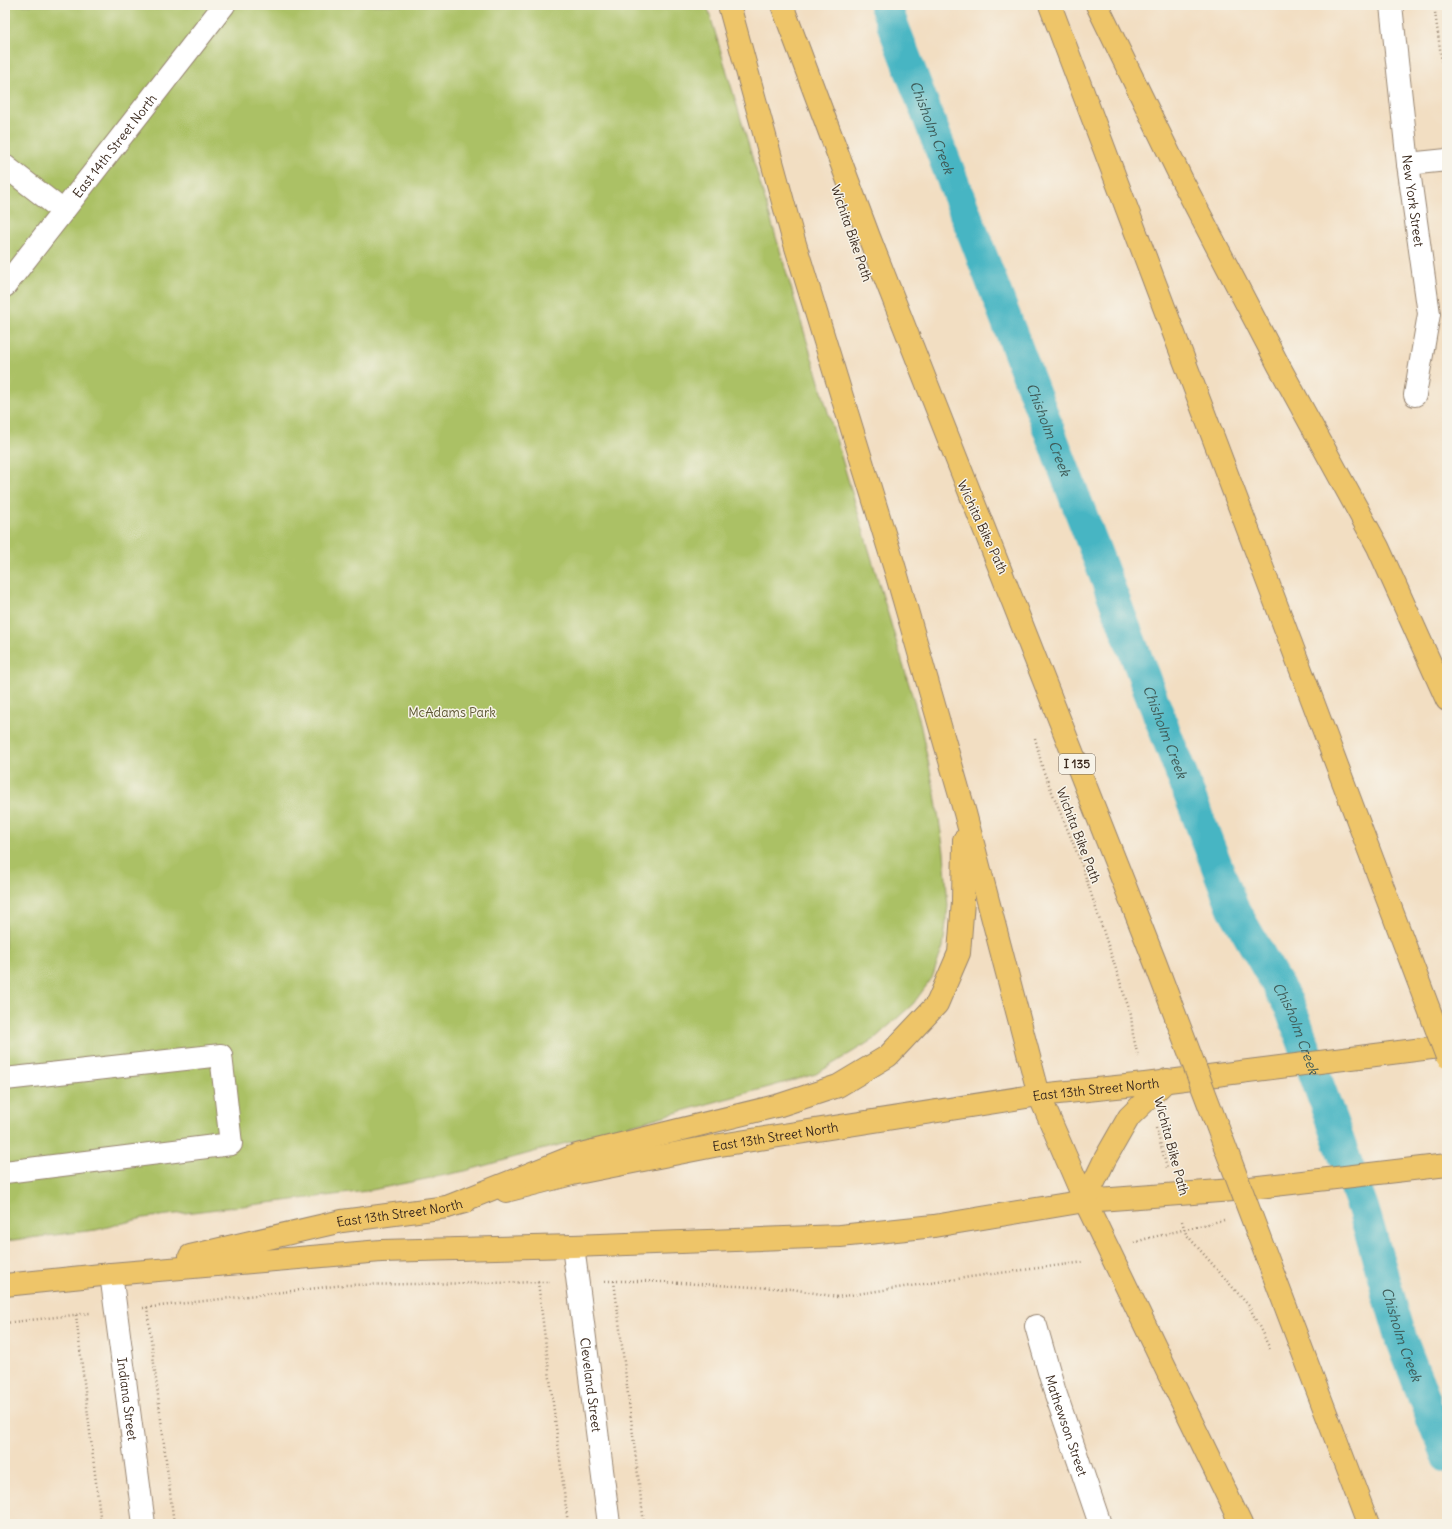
<svg xmlns="http://www.w3.org/2000/svg" width="1452" height="1529" viewBox="0 0 1452 1529" font-family="Delius,sans-serif">
	<style>
		.green { fill: #abc165; stroke: #737642 }
		.lines { fill: none; stroke-linecap: round; stroke-linejoin: round }
		.canal { stroke: #47b5c3; stroke-width: 32 }
		.minor-casing { stroke: #968470; stroke-width: 24 }
		.major-casing { stroke: #968470; stroke-width: 24 }
		.highway-casing { stroke: #968470; stroke-width: 24 }
		.path { stroke: #968470; stroke-width: 2.5; stroke-dasharray: 1 3; stroke-linecap: butt }
		.minor { stroke: #fff; stroke-width: 22 }
		.major { stroke: #eec569; stroke-width: 22 }
		.highway { stroke: #eec569; stroke-width: 22 }
		.highway-bridge-casing { stroke: #968470; stroke-width: 24; stroke-linecap: butt }
		.highway-bridge { stroke: #eec569; stroke-width: 22 }
		.labels { text-anchor: middle; stroke-width: 3; stroke-linejoin: round; paint-order: stroke }
		.shield { fill: #f7f3e8; stroke: #73665b; stroke-width: 1 }
		.shield-label { font-size: 12px; font-weight: bold; fill: #3b2a1e }
		.street-label { font-size: 13px; fill: #3b2a1e; stroke: #f7f3e8 }
		.park-label { font-size: 13px; fill: #5d5733; stroke: #f7f3e8 }
		.water-label { font-size: 14px; font-style: italic; fill: #3f5b58; stroke: #f7f3e8 }
	</style>
	<rect width="100%" height="100%" fill="#f7f3e8"/>
	<filter id="ink" filterUnits="userSpaceOnUse"><feTurbulence type="fractalNoise" baseFrequency=".025" numOctaves="2"/><feDisplacementMap in="SourceGraphic" scale="8" xChannelSelector="R" yChannelSelector="G"/><feConvolveMatrix kernelMatrix="1 2 1 2 8 2 1 2 1" color-interpolation-filters="sRGB"/></filter>
	<filter id="wash" filterUnits="userSpaceOnUse"><feTurbulence type="fractalNoise" baseFrequency=".012" numOctaves="4" result="noise"/><feDisplacementMap in="SourceGraphic" scale="16" xChannelSelector="R" yChannelSelector="G"/><feGaussianBlur stdDeviation="0.9" result="paint"/><feColorMatrix in="noise" values="0 0 0 0 0 0 0 0 0 0 0 0 0 0 0 0 0 1.4 0 .05"/><feComposite in="paint" operator="in"/></filter>
	<g filter="url(#wash)">
		<rect width="100%" height="100%" fill="#f2dec2"/>
		<path class="green" d="M5 5H707L919 718 935 794 944 852 948 906 943 947 932 978 913 1004 874 1039 816 1074 465 1171 367 1191 143 1218 96 1230 5 1241Z"/>
		<g class="lines">
			<path class="canal" id="s1" d="M885 5 1233 908 1291 1009 1363 1208 1402 1341 1447 1457"/>
		</g>
	</g>
	<g filter="url(#ink)">
		<g class="lines">
			<g class="minor-casing">
				<g id="minor">
					<path id="s2" d="M1391 5 1408 164 1429 314 1415 395"/>
					<path d="M1408 164 1447 160"/>
					<path d="M5 166 63 211"/>
					<path id="s3" d="M5 286 224 5"/>
					<path d="M5 1079 221 1055 231 1144 5 1172"/>
					<path id="s4" d="M573 1246 609 1524"/>
					<path id="s5" d="M111 1274 144 1524"/>
					<path id="s6" d="M1036 1326 1054 1389 1100 1524"/>
				</g>
			</g>
			<g class="major-casing">
				<g id="major">
					<path id="s7" d="M506 1191 572 1174 714 1146 1039 1095 1145 1084 1447 1046"/>
					<path id="s8" d="M190 1256 342 1221 447 1207 465 1202"/>
					<path d="M5 1285 111 1274 381 1251 573 1246 840 1236 934 1226 1085 1201 1233 1190 1447 1165"/>
				</g>
			</g>
			<g class="highway-casing">
				<path id="highway" d="M729 5 791 231 895 569 965 813 1039 1095 1085 1201 1241 1524
					M1097 5 1183 182 1279 366 1378 547 1447 700
					M1085 1201 1105 1159 1129 1117 1167 1080
					M447 1207 577 1155 780 1105 838 1086 888 1056 937 1004 959 953 963 901 964 840"/>
			</g>
			<path class="path" d="M1434 5 1447 99
				M1035 738 1043 770 1080 860 1131 1015 1133 1035 1138 1057
				M1156 1128 1167 1168
				M1182 1221 1186 1234 1249 1306 1270 1349
				M1134 1243 1145 1239 1224 1220
				M605 1281H643L792 1289 837 1297 984 1275 1085 1262
				M614 1281 644 1524
				M538 1282 568 1524
				M147 1307 174 1524
				M143 1308 344 1285 550 1282
				M76 1315 101 1524
				M5 1323 90 1313"/>
			<use href="#minor" class="minor"/>
			<use href="#major" class="major"/>
			<use href="#highway" class="highway"/>
			<g class="highway-bridge-casing">
				<path id="highway-bridge" d="M782 5 869 237 1155 962 1368 1524
					M1050 5 1447 1057"/>
			</g>
			<use href="#highway-bridge" class="highway-bridge"/>
		</g>
	</g>
	<g class="labels">
		<rect class="shield" x="1059" y="754" width="36" height="20" rx="3"/>
		<g class="shield-label">
			<text x="1077" y="768">I 135</text>
		</g>
		<g class="street-label">
			<text dy="5" stroke="none"><textPath href="#s3" startOffset="178">East 14th Street North</textPath></text>
			<text dy="5" stroke="none"><textPath href="#s2" startOffset="197">New York Street</textPath></text>
			<text transform="translate(852 233) rotate(71)" y="5">Wichita Bike Path</text>
			<text transform="translate(983 527) rotate(65)" y="5">Wichita Bike Path</text>
			<text transform="translate(1079 835) rotate(69)" y="5">Wichita Bike Path</text>
			<text dy="5" stroke="none"><textPath href="#s7" startOffset="599">East 13th Street North</textPath></text>
			<text dy="5" stroke="none"><textPath href="#s7" startOffset="275">East 13th Street North</textPath></text>
			<text transform="translate(1172 1146) rotate(75)" y="5">Wichita Bike Path</text>
			<text dy="5" stroke="none"><textPath href="#s8" startOffset="214">East 13th Street North</textPath></text>
			<text dy="5" stroke="none"><textPath href="#s4" startOffset="140">Cleveland Street</textPath></text>
			<text dy="5" stroke="none"><textPath href="#s5" startOffset="126">Indiana Street</textPath></text>
			<text dy="5" stroke="none"><textPath href="#s6" startOffset="104">Mathewson Street</textPath></text>
		</g>
		<g class="park-label">
			<text x="452" y="717">McAdams Park</text>
		</g>
		<g class="water-label">
			<text dy="5" stroke="none"><textPath href="#s1" startOffset="131">Chisholm Creek</textPath></text>
			<text dy="5" stroke="none"><textPath href="#s1" startOffset="455">Chisholm Creek</textPath></text>
			<text dy="5" stroke="none"><textPath href="#s1" startOffset="779">Chisholm Creek</textPath></text>
			<text dy="5" stroke="none"><textPath href="#s1" startOffset="1104">Chisholm Creek</textPath></text>
			<text dy="5" stroke="none"><textPath href="#s1" startOffset="1428">Chisholm Creek</textPath></text>
		</g>
	</g>
	<rect width="1452" height="1529" fill="none" stroke="#f7f3e8" stroke-width="20"/>
</svg>
